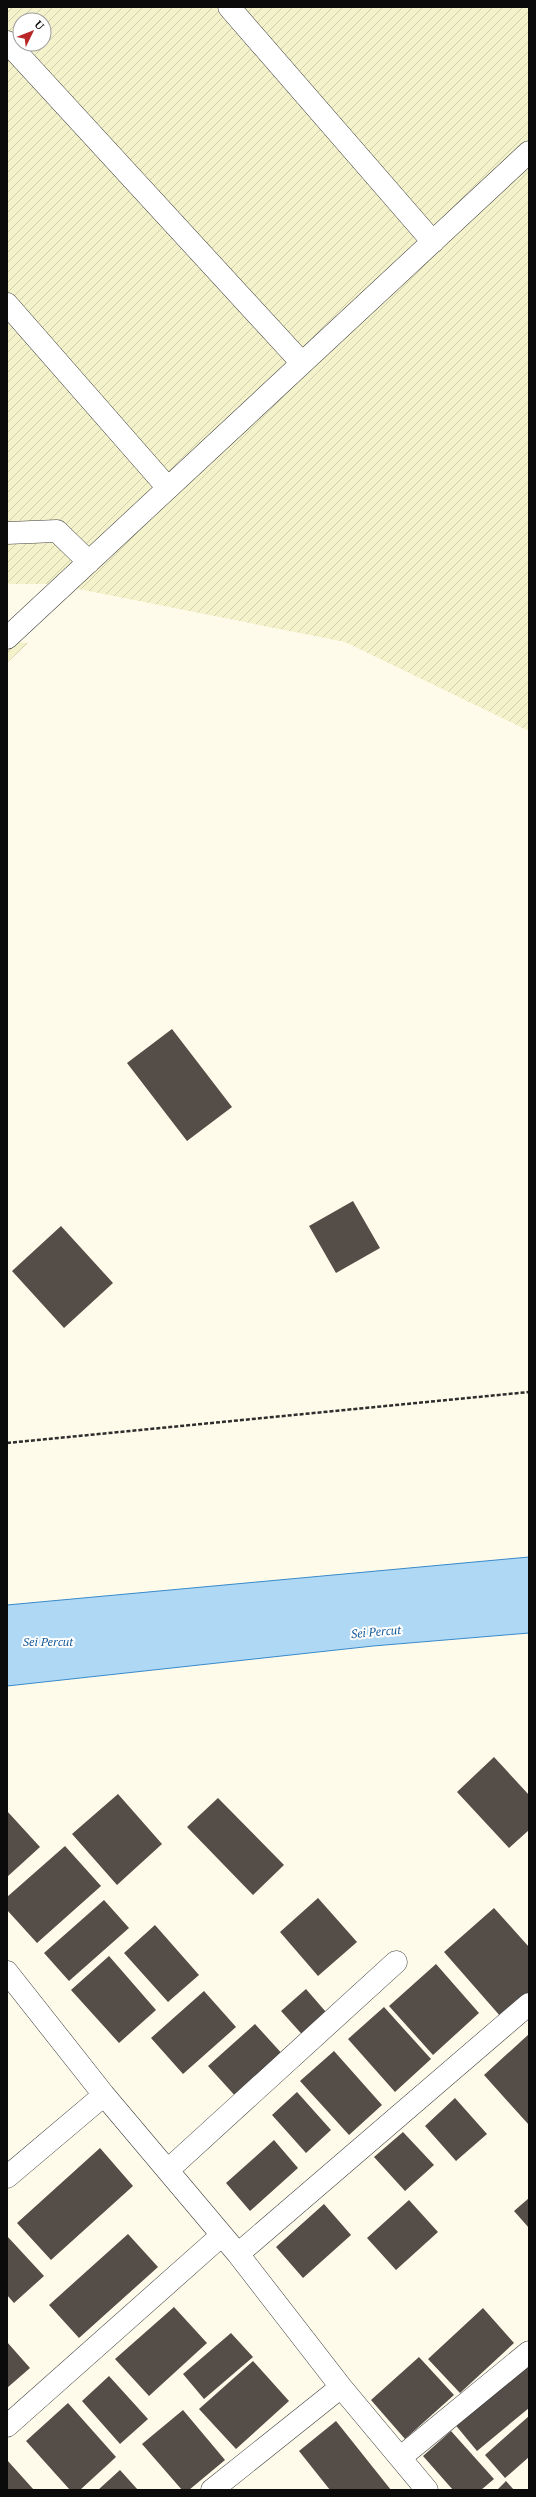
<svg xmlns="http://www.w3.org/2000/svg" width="536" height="2497" viewBox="0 0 536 2497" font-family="'PT Serif',serif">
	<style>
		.farmland { fill: url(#farmland-furrows); fill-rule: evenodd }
		.water { fill: #afd8f5; stroke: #378acb }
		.building { fill: #544d48 }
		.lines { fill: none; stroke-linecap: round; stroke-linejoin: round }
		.minor-casing { stroke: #3e3e3e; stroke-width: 23 }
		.path { stroke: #2d2d2d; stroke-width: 2.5; stroke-dasharray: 4 2; stroke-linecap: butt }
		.minor { stroke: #fff; stroke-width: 22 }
		.labels { text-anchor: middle; stroke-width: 4; stroke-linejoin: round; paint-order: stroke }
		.water-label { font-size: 12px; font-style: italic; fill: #175c9a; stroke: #fff }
	</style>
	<defs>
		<pattern id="farmland-furrows" width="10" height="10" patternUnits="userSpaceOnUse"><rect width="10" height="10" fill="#f4f2cb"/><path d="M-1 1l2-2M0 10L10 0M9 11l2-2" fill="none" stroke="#d0cead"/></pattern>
	</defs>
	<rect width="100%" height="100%" fill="#fffbea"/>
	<path class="farmland" d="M7 7H529V731L345 642 53 584H7ZM20 20H44V44H20Z
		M7 641 28 643 7 663Z"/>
	<path class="water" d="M529 1557V1633L373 1646 7 1686V1605Z"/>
	<path class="building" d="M172 1029 232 1107 187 1141 127 1063Z
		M353 1201 380 1248 336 1273 309 1226Z
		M61 1226 113 1283 64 1328 12 1271Z
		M494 1757 529 1795V1830L509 1848 457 1792Z
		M118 1794 162 1844 117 1885 72 1834Z
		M218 1798 284 1865 253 1895 187 1827Z
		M7 1811 40 1847 7 1877Z
		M65 1846 101 1886 37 1943 7 1910V1897Z
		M318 1898 357 1942 318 1976 280 1932Z
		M104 1900 129 1928 69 1981 44 1953Z
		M494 1908 529 1947V1992L501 2017 444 1952Z
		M155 1925 199 1975 168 2002 124 1953Z
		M109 1956 156 2010 119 2043 71 1990Z
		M436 1964 479 2013 433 2055 389 2006Z
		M306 1989 332 2019 308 2041 281 2011Z
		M204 1991 236 2027 183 2074 151 2038Z
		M384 2007 431 2059 395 2092 348 2039Z
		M255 2024 285 2057 238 2099 208 2066Z
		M529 2034V2125L484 2075Z
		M334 2051 382 2105 349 2135 300 2081Z
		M297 2092 331 2130 306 2153 272 2115Z
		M455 2098 487 2134 456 2161 425 2126Z
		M403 2132 434 2165 405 2191 374 2157Z
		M274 2140 298 2168 250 2211 226 2183Z
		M100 2148 133 2186 51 2260 17 2223Z
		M529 2198V2228L514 2211Z
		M409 2200 438 2232 396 2270 367 2238Z
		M324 2204 351 2235 303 2278 276 2247Z
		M128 2234 158 2267 79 2338 49 2305Z
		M7 2236 44 2276 14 2303 7 2295Z
		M174 2307 207 2343 149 2396 115 2359Z
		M483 2308 514 2343 460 2393 428 2359Z
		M231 2333 253 2357 204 2399 183 2374Z
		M7 2342 30 2368 7 2388Z
		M419 2357 454 2395 405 2439 371 2400Z
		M529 2360V2408L477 2451 453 2422Z
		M253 2361 289 2401 236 2449 199 2409Z
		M109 2376 148 2419 120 2444 82 2401Z
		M68 2403 116 2457 80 2490H70L26 2441Z
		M183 2410 225 2460 189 2490H182L142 2444Z
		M529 2416V2457L505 2478 485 2455Z
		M336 2421 391 2490H330L299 2451Z
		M451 2431 494 2479 481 2490H453L423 2456Z
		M7 2460 34 2490H7Z
		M120 2470 138 2490H98Z
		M506 2481 514 2490H497Z"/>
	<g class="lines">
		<g class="minor-casing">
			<path id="minor" d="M229 7 433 242
				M7 42 302 363
				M7 304 168 488
				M7 533 57 531 89 562
				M7 638 529 152
				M7 1972 104 2095 238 2254 341 2387 427 2490
				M168 2170 396 1962
				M7 2177 104 2095
				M238 2254 529 2004
				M7 2426 222 2235
				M401 2457 529 2352
				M212 2490 341 2387"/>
		</g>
		<path class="path" d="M7 1443 529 1392"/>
		<use href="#minor" class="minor"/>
	</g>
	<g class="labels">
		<g class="water-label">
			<text transform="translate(376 1632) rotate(-5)" y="4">Sei Percut</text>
			<text x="48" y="1646">Sei Percut</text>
		</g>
	</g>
	<rect width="536" height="2497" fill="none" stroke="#0b0b0b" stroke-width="16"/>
	<g transform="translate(32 32) rotate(47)"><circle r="19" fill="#ffffff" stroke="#9d9d9d"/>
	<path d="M0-3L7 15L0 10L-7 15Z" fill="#b92627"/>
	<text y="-6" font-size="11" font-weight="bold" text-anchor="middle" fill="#0b0b0b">U</text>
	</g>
</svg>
